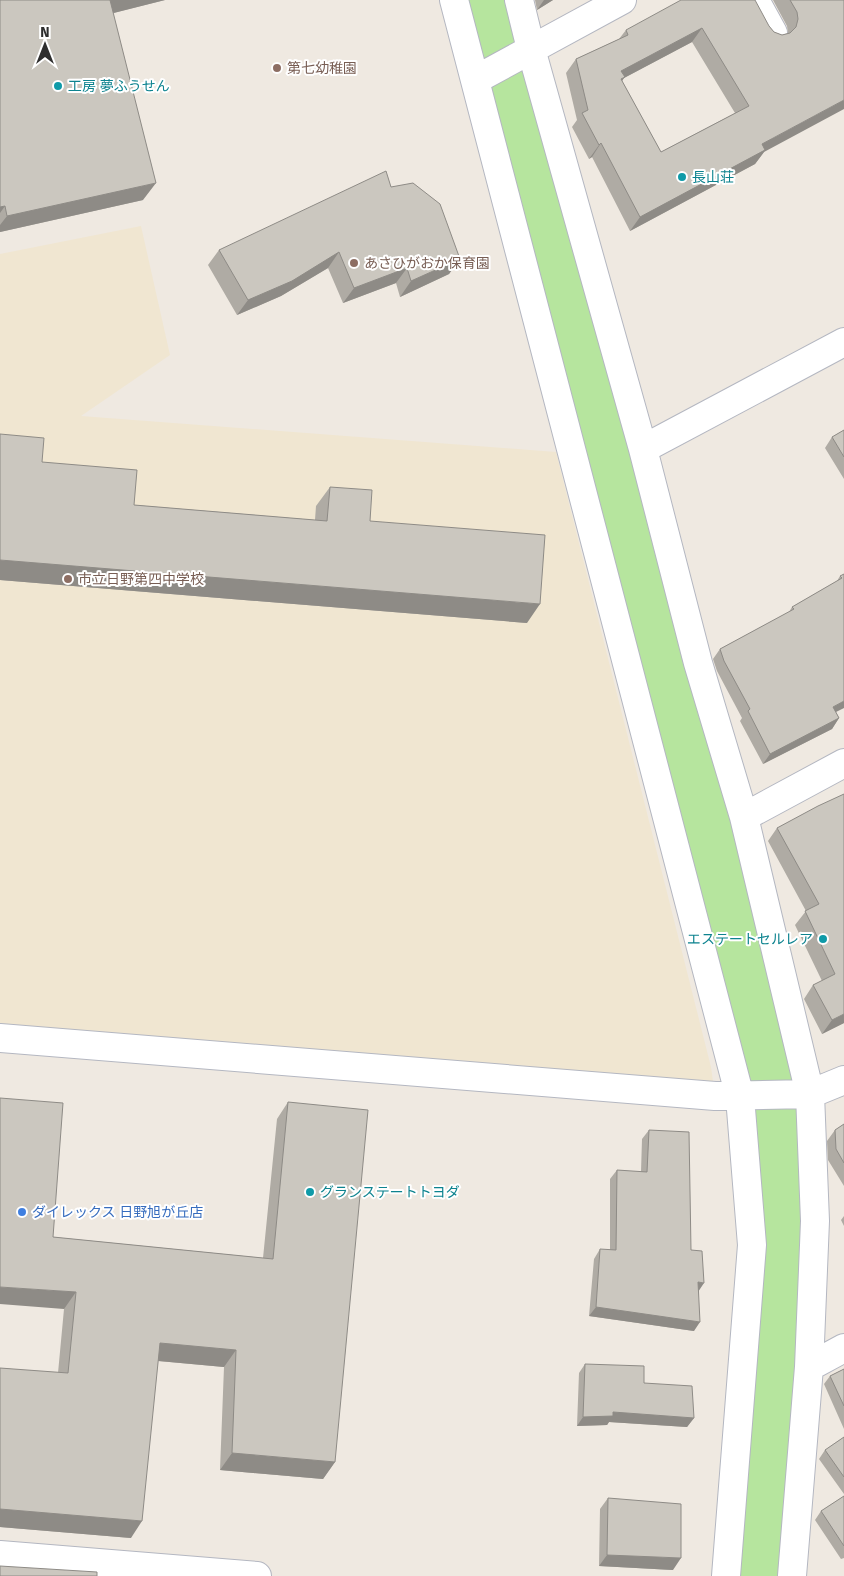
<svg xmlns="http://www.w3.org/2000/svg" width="844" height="1576" viewBox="0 0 844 1576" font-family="'Fira Sans','Noto Sans JP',sans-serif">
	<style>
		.education { fill: #f0e6d1 }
		.green { fill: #b6e59e }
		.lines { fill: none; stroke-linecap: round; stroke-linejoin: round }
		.minor-casing { stroke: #b4b7c1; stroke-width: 30 }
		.minor { stroke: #fff; stroke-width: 28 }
		.wall { fill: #afaba4; fill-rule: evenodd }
		.shaded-wall { fill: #8e8b86 }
		.building { fill: #cbc7bf; stroke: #8e8b86; fill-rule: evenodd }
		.education-dot { fill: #8d6e63; stroke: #fff; stroke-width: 2 }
		.culture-dot { fill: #0f9aa8; stroke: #fff; stroke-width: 2 }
		.shop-dot { fill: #3f7fe0; stroke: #fff; stroke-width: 2 }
		.labels { text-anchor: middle; stroke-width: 4; stroke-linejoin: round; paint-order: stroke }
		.education-label { font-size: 14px; fill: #785e54; stroke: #fff; text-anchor: start }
		.culture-label { font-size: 14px; fill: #0d838f; stroke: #fff; text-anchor: start }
		.shop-label { font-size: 14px; fill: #366cbe; stroke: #fff; text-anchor: start }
	</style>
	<rect width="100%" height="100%" fill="#efe9e1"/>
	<path class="education" d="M141 226 170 355 81 416 556 452 711 1067 715 1096 0 1038V254Z"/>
	<path class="green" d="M454 0H519L810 1094 792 1576H726L743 1369 740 1097Z"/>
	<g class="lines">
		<g class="minor-casing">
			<path id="minor" d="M454 0 740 1097 752 1245 726 1576
				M519 0 531 49 643 449 698 663 744 817 810 1094 815 1221 809 1367 792 1576
				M755 0 773 33
				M475 80 622 0
				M643 449 844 342
				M744 817 844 763
				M0 1038 715 1096 810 1094 844 1080
				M809 1367 844 1348
				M0 1555 257 1576"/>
		</g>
		<use href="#minor" class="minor"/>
	</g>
	<path class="wall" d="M0 0H165L113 13 143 200 0 232Z
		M535 0H553L537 10Z
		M773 0H844L764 152 755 164 630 231 592 157 589 159 572 127 577 120 566 73 576 59 619 39 626 30 769 26 774 32 782 35 788 33 787 26ZM692 42 735 113 661 152 622 81 624 78Z
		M391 187 460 259 449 274 400 297 396 283 343 303 328 268 281 296 237 315 208 265 219 250Z
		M844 430V479L825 448 832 437Z
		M42 462 134 505 315 520 316 506 330 487 370 521 527 623 0 580Z
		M844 574 836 712 839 718 832 729 763 764 740 721 742 718 717 671 713 659 720 649 789 612 792 607 837 581 840 576Z
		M844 794V1023L822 1034 804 999 813 985 822 981 795 925 806 911 768 841 777 828Z
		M288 1102 335 1462 323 1479 220 1470 224 1367 158 1361 131 1538 0 1527V1368L58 1373 64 1309 53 1237 263 1258 277 1119Z
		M844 1124V1186L828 1160 827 1141 835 1130Z
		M649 1130 691 1250 699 1290 694 1331 589 1316 594 1259 600 1249 610 1250V1179L617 1170 641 1172 642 1139Z
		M844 1216V1226L841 1220Z
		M585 1364 644 1383 694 1418 687 1427 609 1422 607 1425 577 1426 579 1373Z
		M844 1369V1429L824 1384 830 1376Z
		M844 1437V1494L819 1459 825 1450Z
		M844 1496V1558L841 1559 815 1520 821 1511Z
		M608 1498 673 1570 599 1566 600 1509Z"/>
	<path class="shaded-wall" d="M110 0H165L98 17Z
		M544 0H553L537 10Z
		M702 28 692 42 624 78 615 91 621 71Z
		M844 100V109L764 152 755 164 630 231 640 217 762 144Z
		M601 143 592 157 589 159 599 145Z
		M156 183 143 200 0 232V225L7 216Z
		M5 206 0 213V207Z
		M339 252 328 268 281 296 237 315 248 300Z
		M460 259 449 274 400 297 411 281Z
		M407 268 396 283 343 303 354 288Z
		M0 560 540 604 527 623 0 580Z
		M844 701V708L826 717 833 707Z
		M839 718 832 729 763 764 770 754Z
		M844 1014V1023L822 1034 832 1020Z
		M698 1282 704 1283 698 1292Z
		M0 1287 76 1292 64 1309 0 1304Z
		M596 1307 700 1322 694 1331 589 1316Z
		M160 1343 236 1350 224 1367 148 1360Z
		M613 1412 694 1418 687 1427 609 1422 607 1425 577 1426 583 1417Z
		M232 1453 335 1462 323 1479 220 1470Z
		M0 1509 142 1521 131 1538 0 1527Z
		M607 1555 681 1558 673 1570 599 1566Z"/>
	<path class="building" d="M0 0H110L156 183 7 216 5 206 0 207Z
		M681 0H755L769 26 774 32 782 35 790 33 796 27 798 19 797 12 790 0H844V100L762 144 765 150 640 217 601 143 599 145 582 113 588 110 576 59 628 35 626 30ZM702 28 749 106 661 152 621 79 625 77 621 71Z
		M386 171 391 187 413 183 440 204 460 259 411 281 407 268 354 288 339 252 292 281 248 300 219 250Z
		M844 430V457L832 437Z
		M0 434 44 438 42 462 137 470 134 505 327 521 330 487 372 490 370 521 545 535 540 604 0 560Z
		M844 574V701L833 707 839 718 770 754 748 711 750 709 724 661 720 649 794 609 792 607 842 578 840 576Z
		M844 794V1014L832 1020 813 985 835 974 805 911 819 904 777 828 818 806Z
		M0 1098 63 1103 53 1237 273 1259 288 1102 368 1110 335 1462 232 1453 236 1350 160 1343 142 1521 0 1509V1368L68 1373 76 1292 0 1287Z
		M844 1124V1163L836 1149 835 1130Z
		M649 1130 689 1132 691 1250 702 1251 704 1283 698 1282 700 1322 596 1307 600 1249 616 1250 617 1170 647 1172Z
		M585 1364 644 1366V1383L692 1386 694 1418 613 1412V1416L583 1417Z
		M844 1369V1406L830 1376Z
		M844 1437V1477L825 1450Z
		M844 1496V1546L821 1511Z
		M608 1498 681 1504V1558L607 1555Z
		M0 1566 97 1572V1576H0Z"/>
	<g class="education-dot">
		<circle cx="277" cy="68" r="5"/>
		<circle cx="354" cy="263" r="5"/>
		<circle cx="68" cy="579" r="5"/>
	</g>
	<g class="culture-dot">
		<circle cx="58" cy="86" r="5"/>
		<circle cx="682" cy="177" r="5"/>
		<circle cx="823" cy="939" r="5"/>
		<circle cx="310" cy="1192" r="5"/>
	</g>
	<circle class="shop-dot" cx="22" cy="1212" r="5"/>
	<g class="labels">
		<g class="education-label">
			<text x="287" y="73">第七幼稚園</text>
			<text x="364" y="268">あさひがおか保育園</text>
			<text x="78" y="584">市立日野第四中学校</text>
		</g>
		<g class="culture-label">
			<text x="68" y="91">工房 夢ふうせん</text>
			<text x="692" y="182">長山荘</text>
			<text x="813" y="944" text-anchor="end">エステートセルレア</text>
			<text x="320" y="1197">グランステートトヨダ</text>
		</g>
		<g class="shop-label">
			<text x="32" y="1217">ダイレックス 日野旭が丘店</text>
		</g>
	</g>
	<g transform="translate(45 45)" stroke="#ffffff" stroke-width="4" paint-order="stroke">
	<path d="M0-4L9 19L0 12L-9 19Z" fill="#2e2e2e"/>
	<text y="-8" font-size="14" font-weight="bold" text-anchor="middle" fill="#2e2e2e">N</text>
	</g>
</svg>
